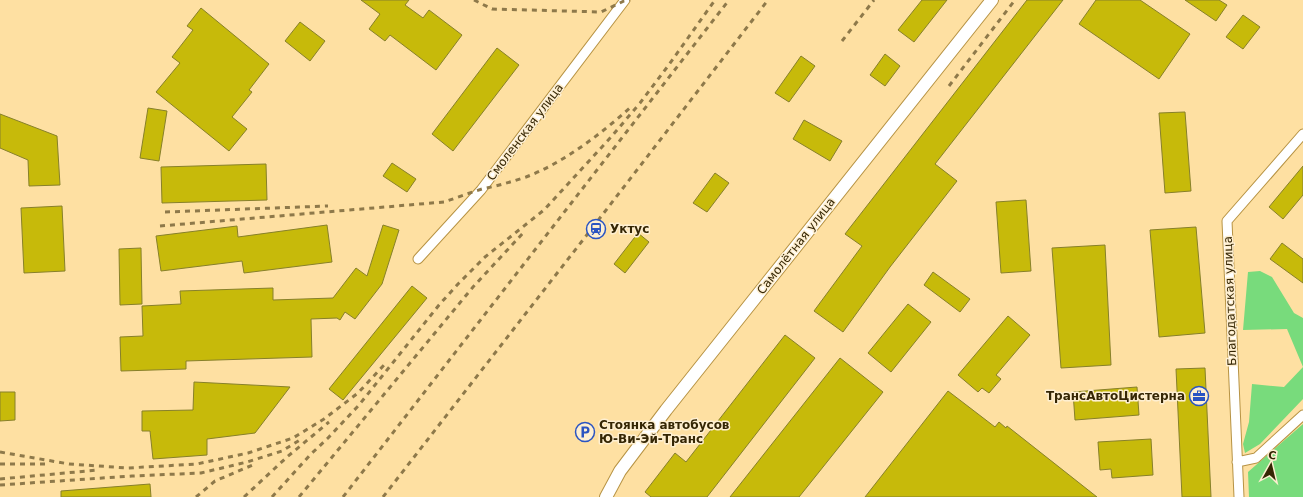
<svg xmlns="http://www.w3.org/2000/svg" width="1303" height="497" viewBox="0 0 1303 497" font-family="'DejaVu Sans',sans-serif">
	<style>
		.green { fill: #78db7c }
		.building { fill: #c7ba0a; stroke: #87802a }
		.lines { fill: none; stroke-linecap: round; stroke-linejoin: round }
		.minor-casing { stroke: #b79344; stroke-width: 11 }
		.secondary-casing { stroke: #b79344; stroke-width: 14 }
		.minor { stroke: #fff; stroke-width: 9 }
		.secondary { stroke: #fff; stroke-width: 12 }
		.rail { stroke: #8e794a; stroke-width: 3; stroke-dasharray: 5 5; stroke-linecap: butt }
		.labels { text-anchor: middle; stroke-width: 3; stroke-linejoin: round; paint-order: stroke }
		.street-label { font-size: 12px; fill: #352604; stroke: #feefd1 }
		.poi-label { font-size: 12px; font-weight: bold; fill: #352604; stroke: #feefd1; text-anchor: start }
	</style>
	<rect width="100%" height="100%" fill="#fee0a2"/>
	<path class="green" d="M1260 271 1272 277 1294 313 1303 318V399L1260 444 1245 453 1243 444 1249 422 1252 384 1284 387 1303 367 1287 329 1243 330 1248 272Z
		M1303 424V497H1249L1248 472Z"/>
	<path class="building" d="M361 0H409L405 5 423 18 429 10 462 35 436 70 390 35 385 41 369 29 380 14Z
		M922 0H947L914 42 898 30Z
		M1027 0H1063L935 164 957 181 890 267 843 332 814 311 862 246 845 234Z
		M1096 0H1140L1190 34 1159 79 1079 24Z
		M1185 0H1219L1227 5 1216 21Z
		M201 8 269 64 249 90 252 92 232 117 247 129 229 151 156 92 180 63 172 57 193 30 187 26Z
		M1243 15 1260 27 1243 49 1226 37Z
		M300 22 325 41 310 61 285 41Z
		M497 48 519 65 453 151 432 134Z
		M885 54 900 66 885 86 870 75Z
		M801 56 815 66 789 102 775 93Z
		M148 108 167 111 159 161 140 158Z
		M1185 112 1191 191 1165 193 1159 113Z
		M0 114 57 136 60 185 29 186 28 160 0 148Z
		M804 120 842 141 830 161 793 139Z
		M392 163 416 179 407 192 383 176Z
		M266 164 267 200 162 203 161 167Z
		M1303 166V195L1283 219 1269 207Z
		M715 173 729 183 707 212 693 203Z
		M1026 200 1031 271 1001 273 996 202Z
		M62 206 65 271 24 273 21 208Z
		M327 225 332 262 244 273 242 261 161 271 156 236 237 226 238 237Z
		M383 225 399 230 382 284 355 319 345 312 340 320 337 318 311 319 312 357 186 361V369L121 371 120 337 143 336 142 306 181 304 180 291 273 288V300L333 298 356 268 367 276Z
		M1196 227 1205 333 1159 337 1150 230Z
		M638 233 649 242 625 273 614 264Z
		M1282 243 1303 259V283L1270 259Z
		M1105 245 1111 365 1061 368 1052 248Z
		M141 248 142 304 120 305 119 249Z
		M933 272 970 299 960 312 924 285Z
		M412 286 427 298 343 400 329 389Z
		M908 304 931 322 891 372 868 353Z
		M1008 316 1030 335 996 375 1001 379 989 393 982 388 978 392 958 375Z
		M785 335 815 358 707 497H651L645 492 675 453 686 462Z
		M840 358 883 392 799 497H730Z
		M1205 368 1211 497H1182L1176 369Z
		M194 382 290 387 255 433 207 439V455L153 459 150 431H142V411L193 410Z
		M1137 387 1139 415 1075 420 1073 392Z
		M948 391 995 427 999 422 1006 428 1007 426 1097 497H865Z
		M0 392H15V420L0 421Z
		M1151 439 1153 475 1112 478 1111 469 1100 470 1098 442Z
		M150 484 151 497H61V491Z"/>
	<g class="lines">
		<g class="minor-casing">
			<path id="minor" d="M418 259 481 190 625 0
				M1237 462 1256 458 1303 415
				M1239 497 1227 221 1303 134"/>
		</g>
		<g class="secondary-casing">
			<path id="secondary" d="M606 497 620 471 666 410 992 0"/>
		</g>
		<use href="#minor" class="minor"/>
		<use href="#secondary" class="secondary"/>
		<path class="rail" d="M474 0 492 9 601 12 624 1 630 0
			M842 41 874 0
			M949 86 1015 0
			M165 212 328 206
			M160 226 444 202C456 198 469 193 482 189 497 186 511 182 526 177 563 163 601 134 631 107
			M0 452 69 464 128 468 197 464 248 453 293 438 324 419 358 393 384 365
			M0 464H46
			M0 479 98 470
			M0 485 132 476 201 473 247 462 282 451 303 438
			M196 497 215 481 255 464
			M244 497 287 457 329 422
			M272 497 310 455 328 438 359 405 439 305 458 284 485 257 544 210 612 136 640 103 668 66 715 0
			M299 497 473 287 524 232
			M343 497 729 0
			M383 497 593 227 768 0"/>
	</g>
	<defs>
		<g id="station-ring" transform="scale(1)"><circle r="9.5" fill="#feefd1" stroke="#2a54c2" stroke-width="1.5"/><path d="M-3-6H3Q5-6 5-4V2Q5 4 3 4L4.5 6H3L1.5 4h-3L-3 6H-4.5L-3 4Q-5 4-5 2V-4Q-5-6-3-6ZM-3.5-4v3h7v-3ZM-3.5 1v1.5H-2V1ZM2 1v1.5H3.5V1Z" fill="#2a54c2"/></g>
		<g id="office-ring" transform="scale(1)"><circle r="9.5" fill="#feefd1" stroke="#2a54c2" stroke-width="1.5"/><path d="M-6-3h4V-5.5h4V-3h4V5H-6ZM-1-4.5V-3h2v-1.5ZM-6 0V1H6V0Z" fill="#2a54c2"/></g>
		<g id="parking-ring" transform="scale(1)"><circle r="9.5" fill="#feefd1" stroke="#2a54c2" stroke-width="1.5"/><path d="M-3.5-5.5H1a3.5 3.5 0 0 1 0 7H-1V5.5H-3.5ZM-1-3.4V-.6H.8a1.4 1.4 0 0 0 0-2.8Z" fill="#2a54c2"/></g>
	</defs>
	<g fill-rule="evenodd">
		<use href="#station-ring" x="596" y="229"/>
		<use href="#office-ring" x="1199" y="396"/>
		<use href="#parking-ring" x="585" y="432"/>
	</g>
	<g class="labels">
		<g class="street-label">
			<text transform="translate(525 132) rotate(-53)" y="4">Смоленская улица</text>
			<text transform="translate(796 246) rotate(-52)" y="4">Самолётная улица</text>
			<text transform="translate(1230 301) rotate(-92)" y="4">Благодатская улица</text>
		</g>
		<g class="poi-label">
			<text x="610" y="233">Уктус</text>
			<text x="1185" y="400" text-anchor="end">ТрансАвтоЦистерна</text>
			<text x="599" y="429">Стоянка автобусов<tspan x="599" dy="14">Ю-Ви-Эй-Транс</tspan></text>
		</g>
	</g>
	<g transform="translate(1271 465) rotate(8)" stroke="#feefd1" stroke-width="3" paint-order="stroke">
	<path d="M0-3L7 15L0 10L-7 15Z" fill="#352604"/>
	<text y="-6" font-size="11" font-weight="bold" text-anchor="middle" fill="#352604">С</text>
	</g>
</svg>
